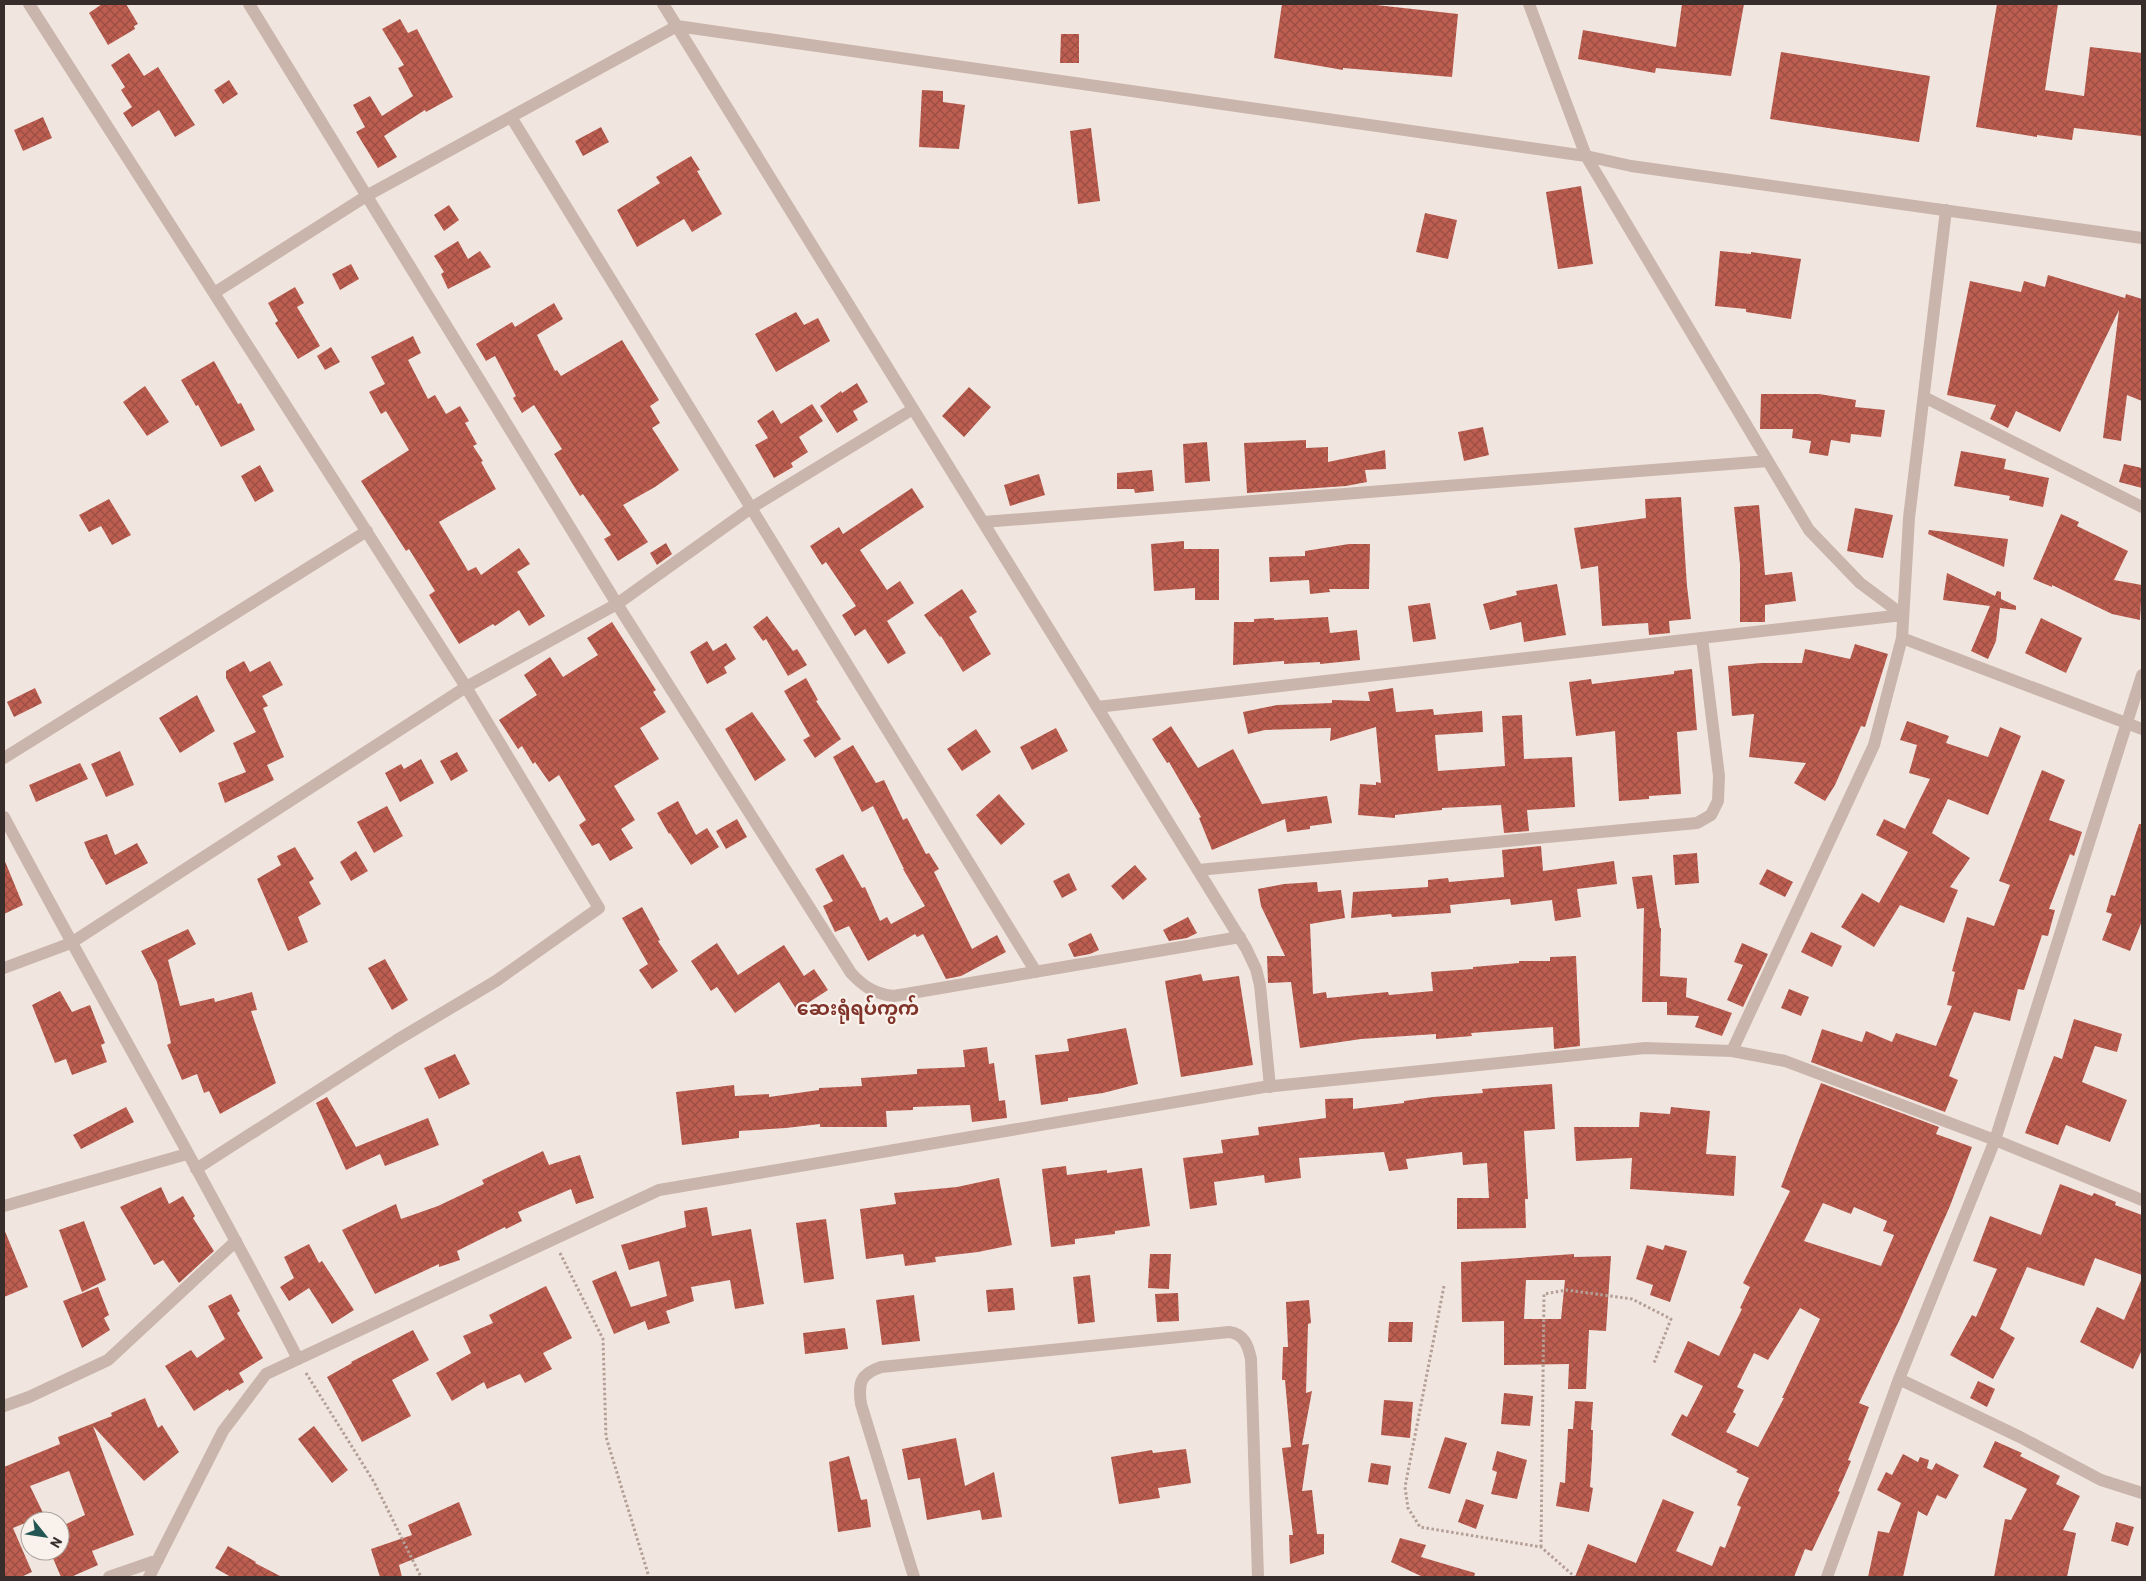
<svg xmlns="http://www.w3.org/2000/svg" width="2146" height="1581" viewBox="0 0 2146 1581" font-family="Barlow,'Noto Sans Myanmar',sans-serif">
	<style>
		.building { fill: url(#building-cross-hatch); fill-rule: evenodd }
		.lines { fill: none; stroke-linecap: round; stroke-linejoin: round }
		.path { stroke: #b49f96; stroke-width: 3; stroke-dasharray: 2.5 2.5; stroke-linecap: butt }
		.minor { stroke: #c9b5ac; stroke-width: 12 }
		.tertiary { stroke: #c9b5ac; stroke-width: 12 }
		.labels { text-anchor: middle; stroke-width: 4.5; stroke-linejoin: round; paint-order: stroke }
		.quarter-label { font-size: 19px; font-weight: bold; fill: #803329; stroke: #f9f1eb }
	</style>
	<defs>
		<pattern id="building-cross-hatch" width="8" height="8" patternUnits="userSpaceOnUse" patternTransform="scale(1.25)"><rect width="8" height="8" fill="#bd5e51"/><path d="M0 0l8 8M0 8l8-8" fill="none" stroke="#9a4e43"/></pattern>
	</defs>
	<rect width="100%" height="100%" fill="#f1e6df"/>
	<path class="building" d="M102 4H126L138 24 134 26 135 29 108 45 89 13Z
		M1282 4H1367L1458 14 1452 77 1343 68V70L1274 58Z
		M1682 4H1744L1731 76 1656 68 1655 73 1578 59 1583 30 1676 47Z
		M1997 4H2058L2045 90 2084 96 2090 47 2142 53V136L2074 128 2072 140 2037 135V137L1976 127Z
		M400 19 408 33 417 29 453 97 426 112 425 110 384 136 397 157 378 168 356 132 365 127 353 105 370 96 382 116 413 96 398 68 404 65 382 29Z
		M1061 34H1079V63H1060Z
		M1781 52 1930 76 1919 142 1770 119Z
		M129 53 144 76 158 67 195 125 175 137 159 110 132 127 123 113 132 107 121 90 125 87 111 65Z
		M229 80 238 94 223 104 214 90Z
		M922 90 943 91V102L965 105 959 149 919 147Z
		M43 117 52 138 23 151 14 130Z
		M601 127 609 142 583 156 575 141Z
		M1091 128 1100 201 1078 204 1070 131Z
		M691 156 700 170 697 171 722 214 692 232 684 219 637 247 617 210 660 183 656 177Z
		M1581 186 1593 264 1558 269 1546 192Z
		M449 205 459 220 444 231 434 215Z
		M1425 213 1457 220 1448 259 1416 252Z
		M458 241 468 259 480 251 491 267 448 289 441 274 444 272 434 256Z
		M1720 251 1751 254V252L1801 259 1791 319 1746 312V309L1715 306Z
		M351 264 359 279 340 290 332 274Z
		M2048 275 2125 298 2126 294 2142 299V401L2127 395 2121 441 2103 438 2119 310 2060 432 2016 411 2008 428 1990 419 1996 405 1947 395 1970 281 2021 292 2024 281 2045 287Z
		M295 287 304 303 297 307 320 346 298 359 275 323 278 321 268 303Z
		M554 303 563 319 537 335 555 371 557 370 561 376 622 340 659 400 650 406 660 423 652 428 679 470 655 487 623 505 648 542 618 561 604 539 611 535 583 494 580 496 554 454 562 449 534 405 522 413 513 398 516 396 495 356 486 361 476 344 512 322 515 327Z
		M796 312 804 325 818 318 830 341 776 372 755 334Z
		M413 336 421 353 408 360 428 399 435 395 446 414 460 406 469 421 465 423 477 444 473 446 483 461 481 462 496 489 439 522 468 571 476 567 481 575 519 548 530 564 517 572 545 616 529 626 519 610 495 626 493 624 459 644 429 595 435 591 409 549 406 551 361 481 409 450 386 411 381 414 369 392 385 384 371 357Z
		M331 347 340 362 325 370 317 356Z
		M214 361 238 404 241 403 255 430 221 447 198 405 196 406 181 380Z
		M857 383 868 402 853 411 858 420 837 433 820 406 841 391 842 393Z
		M145 386 169 422 147 436 123 402Z
		M969 387 991 407 964 437 942 416Z
		M1761 394H1819L1856 400 1855 407 1885 410 1881 437 1851 434 1850 443 1831 440 1828 456 1809 453 1811 441 1792 438 1793 429H1760Z
		M812 404 823 421 799 437 808 452 791 463 793 467 774 478 755 445 768 438 757 421 773 410 781 424Z
		M1483 427 1489 455 1464 461 1458 432Z
		M1306 440V448L1328 447V462L1385 450 1386 469 1365 470 1367 482 1346 486 1247 493 1244 443Z
		M1207 442 1210 481 1185 483 1183 444Z
		M1961 451 2006 459 2004 469 2049 478 2043 507 2009 500 2010 496 1954 486Z
		M2124 464 2142 468V488L2119 482Z
		M260 465 274 491 255 502 241 476Z
		M1152 470 1154 491 1135 493 1134 489H1117V473Z
		M1039 474 1045 495 1010 506 1004 485Z
		M912 488 924 507 860 550 887 590 900 581 914 603 887 621 906 653 888 664 865 629 855 636 842 615 856 606 826 562 822 565 810 546 839 527 843 534Z
		M1681 497 1687 586 1691 619 1669 621 1670 633 1649 635 1648 623 1602 626 1598 566 1581 569 1574 528 1646 518 1645 499Z
		M109 499 131 535 112 545 101 526 89 532 79 515Z
		M1759 505 1765 575 1792 572 1796 601 1765 605V622H1740V564L1734 507Z
		M1855 508 1893 515 1883 558 1847 551Z
		M2061 514 2079 522 2077 526 2128 551 2114 580 2142 585 2140 620 2112 614 2052 585V587L2033 579Z
		M1929 530 2008 539 2004 567 1928 534Z
		M1184 541V549H1219V600H1195V588L1154 591 1151 544Z
		M666 543 672 554 657 565 650 553Z
		M1349 544H1370L1369 589H1329L1330 592 1310 594 1309 580 1270 582 1269 557 1305 556V551Z
		M1947 573 1995 596 1997 591 2001 592V599L2016 606V610L2000 608 1996 641 1988 659 1971 651 1990 606 1943 600Z
		M1557 584 1566 635 1524 642 1521 622 1490 630 1483 604 1517 595 1516 591Z
		M962 589 977 612 969 617 991 654 963 672 941 636 940 637 924 615Z
		M1430 603 1436 639 1413 642 1408 606Z
		M767 616 793 651 797 649 807 665 788 676 766 639 763 641 753 627Z
		M1328 617 1330 633 1357 630 1360 660 1320 664V662L1284 664V661L1233 665 1234 622H1254V619L1274 618V620Z
		M2041 618 2082 638 2066 673 2025 653Z
		M612 622 656 690 653 692 666 712 640 728 659 759 614 786 635 820 621 829 633 848 610 861 599 843 592 846 579 825 586 820 559 775 549 782 535 762 533 764 522 746 518 749 499 720 537 695 524 675 550 657 563 677 598 655 587 638Z
		M707 641 713 651 726 643 736 659 724 667 727 673 707 684 690 652Z
		M1855 644 1888 654 1865 727 1861 726 1835 785 1825 801 1794 783 1806 763 1749 757 1754 714 1732 716 1728 666 1761 663H1802L1805 649 1850 659Z
		M244 661 250 672 270 661 283 685 262 696 268 706 263 708 284 757 267 765 274 780 225 803 218 783 246 772 233 743 256 732 226 678V671Z
		M1692 669 1697 730 1677 732 1681 794 1649 796V799L1619 801 1615 731 1576 736 1569 682 1591 679 1592 684 1674 674V671Z
		M806 678 818 700 816 701 841 739 815 758 803 740 810 736 784 691Z
		M35 688 42 703 14 717 7 702Z
		M1393 688 1396 712 1433 709 1434 715 1482 711 1483 732 1435 735 1438 771 1505 766 1502 716 1522 715 1524 759 1572 757 1575 807 1527 810 1529 831 1504 833 1501 805 1442 808V810L1395 815V818L1358 815 1360 784 1376 785V782L1381 783 1376 727 1330 741 1331 728 1265 730 1248 734 1243 712 1277 705 1332 703V700L1370 701 1368 692Z
		M197 695 215 731 180 753 159 718Z
		M752 712 786 760 755 781 725 729Z
		M1907 721 1949 736 1946 743 1988 757 2000 727 2021 736 1988 815 1948 799 1932 833 1970 858 1950 887 1958 890 1944 923 1900 905 1874 947 1841 927 1862 893 1879 903 1908 852 1876 835 1884 819 1905 829 1930 779 1909 773 1917 745 1900 740Z
		M1171 726 1198 768 1233 749 1262 804 1327 796 1332 823 1310 826V829L1287 832 1285 819 1212 850 1199 818 1201 817 1169 762 1167 763 1152 739Z
		M1056 728 1068 751 1032 770 1020 747Z
		M976 729 991 752 962 771 947 749Z
		M853 745 876 783 884 780 903 820 907 818 926 854 929 853 939 869 934 872 972 949 997 935 1006 952 961 976 946 979 923 934 917 937 915 934 868 961 849 926 835 932 823 906 833 901 815 869 843 854 862 888 865 887 880 921 887 917 891 924 925 906 903 869H904L873 806 862 812 833 757Z
		M120 751 134 785 106 797 91 764Z
		M457 752 468 771 451 781 440 761Z
		M421 759 434 783 400 802 385 773 401 764 404 769Z
		M80 763 88 779 36 802 29 785Z
		M2042 770 2065 780 2049 820 2082 832 2074 856 2070 854 2049 909 2055 910 2048 936 2042 935 2024 990 2018 989 2010 1021 1974 1012 1949 1076 1958 1080 1945 1112 1811 1062 1822 1029 1862 1042 1866 1031 1892 1042 1896 1033 1936 1046 1952 1006 1947 1005 1955 972 1952 971 1967 917 1994 926 2010 885 1999 881Z
		M999 794 1025 824 1001 845 976 815Z
		M678 801 696 835 707 828 719 847 691 865 670 833 669 834 657 813Z
		M387 806 403 836 374 853 357 822Z
		M737 819 747 837 726 849 716 831Z
		M2139 824H2142V921L2130 951 2102 940 2112 914 2106 912 2111 895 2115 896Z
		M107 834 115 855 137 843 148 863 106 885 92 859H91L84 842Z
		M1541 846 1543 871 1614 861 1617 884 1577 889 1581 917 1555 921 1552 900 1511 905 1510 899 1450 905 1451 913 1392 917 1391 914 1351 918 1353 892 1428 887V880L1448 878 1449 882 1504 877 1502 850Z
		M295 847 314 879 309 882 321 904 298 917 308 942 288 951 257 879 281 865 277 856Z
		M356 851 368 871 351 881 340 862Z
		M1697 853 1699 883 1675 885 1673 855Z
		M4 859 23 905 4 914Z
		M1135 865 1147 879 1123 900 1111 886Z
		M1767 869 1793 882 1785 897 1759 884Z
		M1069 873 1077 890 1062 898 1053 881Z
		M1652 875 1660 928H1661L1660 976 1687 978 1686 997 1732 1013 1722 1036 1695 1027 1699 1016 1667 1015V1002H1642L1644 908 1637 909 1632 877Z
		M1317 882 1318 892 1341 890 1345 918 1310 924 1313 994 1326 992 1327 998 1388 992 1389 995 1433 991 1431 972 1473 969V967L1519 963V961H1550V957L1576 956 1580 1046 1554 1049 1553 1027 1471 1033 1472 1036 1436 1039V1034L1361 1039 1300 1048 1291 982 1268 983 1267 956H1285L1261 906 1258 889 1284 884Z
		M642 907 660 940 658 941 678 971 652 989 639 970 648 964 622 918Z
		M1188 917 1197 933 1187 938 1169 941 1163 930Z
		M188 929 196 944 168 960 180 1006 214 998 215 1002 252 992 257 1010 251 1011 276 1083 220 1114 209 1091 204 1093 197 1074 182 1080 167 1045 171 1043 157 982 141 951Z
		M1811 932 1842 946 1832 967 1801 952Z
		M1091 933 1099 950 1090 954 1074 957 1068 944Z
		M717 943 738 975 784 945 804 976 814 969 828 990 797 1010 779 982 735 1013 717 987 711 991 691 961Z
		M1742 943 1768 954 1743 1007 1727 1000 1743 965 1734 962Z
		M385 959 408 1000 392 1010 368 968Z
		M1201 974 1203 981 1239 976 1253 1065 1181 1077 1165 981Z
		M1789 989 1809 997 1801 1016 1781 1008Z
		M60 991 72 1012 90 1005 105 1043 101 1045 107 1062 72 1075 66 1059 55 1063 32 1005Z
		M2074 1019 2122 1034 2117 1052 2095 1046 2082 1082 2127 1100 2110 1142 2066 1125 2058 1145 2025 1133 2054 1056 2062 1059Z
		M1126 1028 1138 1084 1103 1093 1068 1098V1101L1041 1105 1035 1055 1069 1051 1067 1039Z
		M987 1047 989 1064 994 1063 999 1101 1005 1100 1007 1118 972 1122 970 1105 913 1107V1110L886 1111 887 1127H820V1124L786 1128 739 1131V1138L682 1145 676 1092 734 1085 735 1096 769 1094V1097L819 1090V1088L862 1086 861 1078 917 1074V1069L965 1067 963 1050Z
		M455 1054 470 1084 439 1099 424 1068Z
		M1821 1083 1939 1127 1936 1134 1972 1147 1950 1206 1900 1319 1859 1403 1869 1407 1848 1460 1851 1461 1838 1491 1840 1492 1812 1551 1805 1549 1794 1577H1575L1588 1544 1636 1563 1663 1499 1694 1512 1676 1551 1712 1566 1720 1546 1725 1548 1741 1507 1737 1505 1749 1478 1736 1472 1738 1470 1671 1435 1682 1414 1687 1417 1703 1386 1674 1372 1688 1341 1719 1356 1742 1309 1740 1308 1750 1287 1743 1283 1790 1191 1781 1187ZM1823 1203 1851 1214 1854 1207 1887 1221 1883 1231 1894 1235 1881 1266 1804 1241ZM1800 1308 1820 1319 1782 1398H1784L1758 1447 1726 1432 1736 1414 1733 1412 1744 1390 1737 1387 1754 1353 1768 1360Z
		M1552 1084 1555 1129 1524 1131 1528 1199H1525L1526 1228 1457 1229V1198H1489L1487 1163 1463 1165 1462 1152 1406 1159 1408 1169 1389 1171 1384 1152 1299 1158 1301 1178 1265 1183 1264 1175 1214 1182 1217 1205 1190 1209 1183 1158 1223 1153 1221 1140 1259 1135 1258 1127 1326 1118 1325 1099 1353 1098V1109L1404 1103V1101L1433 1097 1483 1093 1482 1089Z
		M327 1097 356 1147 428 1118 439 1145 385 1166 380 1154 346 1170 316 1103Z
		M126 1107 134 1122 81 1149 73 1135Z
		M1671 1107 1710 1111 1706 1154 1736 1156 1734 1196 1630 1189 1632 1158 1576 1161 1574 1127H1639L1640 1112 1670 1114Z
		M543 1151 549 1165 580 1155 594 1198 576 1204 571 1189 518 1212 522 1221 506 1229 505 1227 457 1251 460 1260 439 1267V1264L375 1294 342 1230 396 1204 401 1219 438 1206 484 1184 482 1180Z
		M1066 1166 1067 1175 1107 1170V1173L1142 1168 1150 1226 1115 1231V1234L1075 1239V1244L1051 1247 1042 1169Z
		M999 1178 1012 1245 978 1252 935 1257 936 1262 905 1266 903 1254 866 1259 860 1209 896 1204 894 1193 957 1187Z
		M2060 1184 2092 1196 2094 1193 2116 1202 2115 1205 2142 1215V1275L2095 1258 2084 1286 2027 1267 2000 1329 2015 1338 1993 1379 1950 1355 1972 1315 1976 1317 1997 1269 1973 1261 1990 1216 2041 1235Z
		M161 1187 169 1204 183 1196 195 1216 193 1218 214 1251 179 1283 163 1260 154 1265 120 1207Z
		M707 1207 712 1236 751 1229 764 1304 735 1309 730 1280 691 1287 694 1301 666 1311 670 1323 648 1330 645 1321 614 1334 592 1281 616 1271 631 1307 667 1296 659 1261 629 1270 621 1245 686 1227 684 1211Z
		M826 1219 834 1279 804 1283 796 1223Z
		M84 1221 106 1280 82 1292 59 1230Z
		M4 1229 28 1287 4 1297Z
		M309 1244 319 1263 322 1261 354 1310 332 1324 309 1288 289 1301 280 1287 294 1278 284 1257Z
		M1647 1245 1663 1250 1665 1245 1687 1251 1670 1302 1650 1295 1653 1285 1636 1279Z
		M1150 1254H1171L1169 1289 1148 1288Z
		M1574 1254V1257L1611 1256 1606 1331 1589 1330 1586 1389H1568L1569 1364 1504 1365V1321L1462 1322 1461 1262ZM1526 1280H1565L1561 1319H1524Z
		M1090 1275 1095 1322 1078 1324 1073 1277Z
		M2142 1278V1350L2133 1369 2080 1342 2097 1307 2124 1320Z
		M546 1286 572 1338 543 1353 552 1369 525 1383 520 1374 487 1389 484 1382 452 1401 436 1373 471 1353 463 1336 493 1323 489 1315Z
		M98 1287 109 1315 104 1318 110 1330 82 1348 63 1301Z
		M1013 1288 1015 1310 988 1312 986 1290Z
		M1178 1293 1179 1321 1157 1322 1155 1294Z
		M231 1294 240 1311 237 1313 263 1358 239 1373 244 1382 229 1391 228 1389 194 1411 165 1366 191 1350 197 1358 225 1339 208 1306Z
		M914 1295 920 1341 882 1345 876 1300Z
		M1309 1300 1311 1323 1308 1324 1306 1393 1312 1391 1302 1445 1309 1444 1302 1491 1312 1490 1317 1534H1324V1554L1290 1564 1289 1535H1293L1282 1448 1291 1447 1285 1380H1282L1283 1347H1288L1286 1302Z
		M1389 1322H1413L1412 1342H1388Z
		M845 1328 848 1349 805 1354 803 1333Z
		M413 1330 429 1360 392 1380 411 1416 362 1442 327 1377 352 1363 351 1362Z
		M1978 1381 1995 1389 1987 1407 1970 1398Z
		M1504 1393 1533 1396 1530 1426 1501 1424Z
		M145 1398 158 1428 162 1425 179 1452 144 1481 93 1426 134 1535 92 1551 98 1565 71 1577H61L52 1556 60 1553V1527L85 1515 69 1471 30 1486 47 1521H30L13 1528 32 1572 21 1577H4V1467L60 1444 58 1437 112 1416 111 1413Z
		M1384 1400 1413 1402 1410 1438 1381 1435Z
		M1575 1401 1593 1402 1591 1430H1593L1592 1459 1590 1487 1593 1488 1589 1512 1556 1506 1560 1482 1565 1483 1568 1429H1573Z
		M314 1426 348 1470 332 1483 298 1439Z
		M1445 1437 1467 1443 1450 1494 1428 1488Z
		M956 1438 965 1486 994 1472 1002 1517 982 1520 980 1510 927 1520 920 1478 908 1480 902 1449Z
		M1995 1441 2022 1453 2020 1456 2060 1476 2056 1484 2080 1496 2063 1530 2076 1533 2067 1577H1994L2005 1519 2011 1520 2027 1489 1983 1467Z
		M1186 1449 1191 1483 1158 1488 1160 1498 1119 1504 1111 1457 1152 1450 1153 1453Z
		M1497 1451 1527 1460 1517 1499 1491 1494 1497 1472 1492 1470Z
		M1903 1454 1918 1462 1920 1457 1929 1460 1927 1468 1932 1470 1936 1463 1959 1475 1946 1499 1937 1495 1927 1516 1918 1511 1903 1577H1868L1878 1531 1889 1533 1901 1503 1877 1490 1886 1472 1892 1475Z
		M849 1456 861 1500 867 1499 871 1527 838 1532 829 1462Z
		M1371 1463 1391 1466 1388 1485 1368 1482Z
		M1466 1499 1484 1505 1476 1529 1458 1522Z
		M459 1502 472 1535 399 1565 402 1577H380L371 1549 412 1535 408 1525Z
		M2116 1522 2134 1527 2128 1546 2111 1541Z
		M1400 1538 1426 1545 1421 1557 1475 1573 1474 1577H1423L1391 1562Z
		M228 1546 256 1562 255 1563 282 1577H231L215 1568Z"/>
	<g class="lines">
		<path class="path" d="M560 1253 603 1339 606 1437 649 1577
			M1444 1286 1405 1487 1408 1508 1420 1527 1541 1547 1575 1577
			M306 1373 374 1482 421 1577
			M1541 1547 1544 1294 1567 1290 1632 1299 1671 1319 1654 1363"/>
		<path class="minor" d="M29 4 466 687 599 908 496 981 397 1040 196 1169
			M249 4 617 604 851 973C864 987 875 994 894 996L1240 937
			M663 4 1246 948 1256 969 1260 985 1270 1087
			M1529 4 1586 156 1631 166 2142 238
			M511 117 1036 972
			M214 293 368 195 677 26 1586 156 1809 530 1860 583 1903 615
			M1924 397 2142 507
			M983 522 1768 461
			M1902 638 2142 729
			M1097 707 1903 615
			M4 758 367 531
			M1198 870 1697 823 1711 815 1718 801 1719 776 1702 638
			M4 968 71 943 466 687 617 604 751 508 913 409
			M1732 1051 1874 745 1902 638 1909 518 1946 210
			M4 1206 187 1154
			M1899 1379 2020 1437 2101 1480 2142 1493
			M4 1406 29 1397 108 1360 236 1241
			M109 1577 158 1560
			M149 1577 223 1431 266 1374 298 1359
			M914 1577 861 1404C858 1383 860 1374 881 1367L1229 1332C1244 1334 1248 1345 1251 1359L1258 1577
			M1827 1577 1899 1379 1995 1140 2142 675"/>
		<path class="tertiary" d="M4 817C100 998 204 1176 298 1359L659 1190 1264 1087 1645 1048 1732 1051 1785 1061 1995 1140 2142 1200"/>
	</g>
	<g class="labels">
		<g class="quarter-label">
			<text x="858" y="1015">ဆေးရုံရပ်ကွက်</text>
		</g>
	</g>
	<rect width="2146" height="1581" fill="none" stroke="#372d2a" stroke-width="10"/>
	<g transform="translate(45 1536) rotate(120)"><circle r="24" fill="#f9f1eb" stroke="#aba39e"/>
	<path d="M0-4L9 19L0 12L-9 19Z" fill="#235653"/>
	<text y="-8" font-size="14" font-weight="bold" text-anchor="middle" fill="#372d2a">N</text>
	</g>
</svg>
